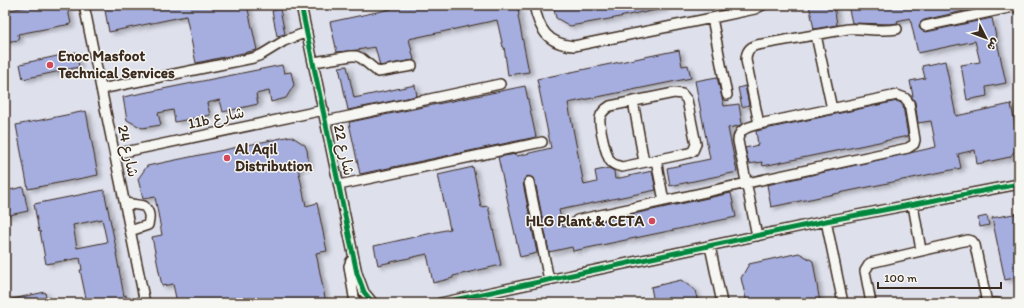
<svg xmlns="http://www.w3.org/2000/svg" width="1024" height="308" viewBox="0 0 1024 308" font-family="Itim,'Playpen Sans Arabic',sans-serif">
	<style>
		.built { fill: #dee0ec }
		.building { fill: #a5aedf; stroke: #3b2a1e; fill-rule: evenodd; filter: url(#shadow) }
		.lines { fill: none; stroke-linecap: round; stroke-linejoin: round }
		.minor-casing { stroke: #3b2a1e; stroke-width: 12 }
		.minor { stroke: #f6f6f2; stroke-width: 9 }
		.cycleway-casing { stroke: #f6f6f2; stroke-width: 8 }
		.cycleway { stroke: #00873e; stroke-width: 5 }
		.poi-dot { fill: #d1495b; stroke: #f6f6f2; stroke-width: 1.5 }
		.labels { text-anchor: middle; stroke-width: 3; stroke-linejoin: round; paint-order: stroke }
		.poi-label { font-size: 15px; font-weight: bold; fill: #3b2a1e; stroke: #f6f6f2; text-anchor: start }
		.street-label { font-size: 15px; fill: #3b2a1e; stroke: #f6f6f2 }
	</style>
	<defs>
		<filter id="shadow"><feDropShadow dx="4" dy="2.5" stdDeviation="2" flood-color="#0004"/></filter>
	</defs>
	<rect width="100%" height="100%" fill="#f6f6f2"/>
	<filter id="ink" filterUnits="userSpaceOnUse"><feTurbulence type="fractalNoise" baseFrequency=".025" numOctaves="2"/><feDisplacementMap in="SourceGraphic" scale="8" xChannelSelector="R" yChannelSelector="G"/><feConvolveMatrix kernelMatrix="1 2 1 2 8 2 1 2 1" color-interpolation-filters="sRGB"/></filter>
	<g filter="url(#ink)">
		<path class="built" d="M5 5H1019V303H5Z"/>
		<path class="building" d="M36 5H67L71 24 18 34 19 40 5 42V11Z
			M104 5H247L257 50 196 63 186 16 109 32Z
			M390 5H517L519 15 518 16 529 72 508 75 504 47H503L497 20 409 39 414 60 380 66 375 47 357 50 337 52 330 22 391 9Z
			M553 5H664L665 8 642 13V12L615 18 570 26 556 18Z
			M809 5H834L837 25 814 29Z
			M848 5H990L924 20 921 22 919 27 921 30 926 32 992 18 1006 83 986 87 987 96 967 100 961 65 980 62 975 41 918 53 910 18 897 21 898 23 890 24 852 23Z
			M280 9 285 34 277 36 272 11Z
			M679 50 682 66 688 65 691 78 568 103 584 185 597 182 595 171 609 168 614 171 615 179 652 171 656 190 559 210 563 227 574 225 578 226 731 193 736 217 573 251 572 247 549 252 535 181 533 178 528 176 525 178 523 183 537 253 520 257 498 157 516 154 517 156 551 148 537 79Z
			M76 52 79 67 23 79 20 64Z
			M945 61 956 116 1011 104 1019 145 1010 157 977 164 975 150 958 154 961 168 771 207 767 185 936 147 931 121 918 123 915 102 911 96H913L910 81 925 78 922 66Z
			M282 65 284 73 291 72 294 85 286 98 271 102 269 91 256 94 258 104 223 112 220 100 207 103 210 115 175 122 173 110 158 113 161 125 142 128 127 120 123 97Z
			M347 66 354 98 415 85 417 96 348 110 339 67Z
			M717 77 724 106 739 104 742 124 738 126 728 128 737 172 670 186 667 168 710 159 695 81Z
			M525 86 536 137 360 174 349 123 350 122Z
			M745 86 749 105 742 107 738 88Z
			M897 101 901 103 903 106 908 136 763 166 762 162 749 164 745 148 758 145 756 131Z
			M86 111 98 175 28 189 16 125Z
			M291 136 305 145 307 150 309 165 298 168 306 206 317 203 327 251 316 253 326 303H177L173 284 162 286 152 237 162 235 155 197 143 199 138 179 147 166Z
			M473 167 481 207 488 206 501 265 453 276V278L433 283 427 254 378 265 374 246 450 229 438 175Z
			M23 187 28 211 5 216V191Z
			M104 190 117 253H116L124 296 126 295 127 303H87L80 270H82L80 258 46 264 40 231 39 232 34 204ZM102 219 107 242 77 248 73 225Z
			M1019 213V277L1005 280 992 218Z
			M987 216 989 225 980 227 978 218Z
			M799 253 813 261 820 303H747L741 278 749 264Z
			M681 280 695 290 698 303H654L651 287Z
			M45 292 47 303H8V300Z"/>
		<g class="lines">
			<g class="minor-casing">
				<path id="minor" d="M84 5 145 303
					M301 5 357 273 364 292 373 303
					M534 5C539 29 547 44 574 46L712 18 755 9 763 5
					M712 18 727 95
					M925 26 1018 6
					M816 35 832 109
					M314 62 351 56H356L361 58 378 72 412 66
					M101 89 253 58 261 55 284 41 307 32
					M674 93 682 94 687 100 696 144 693 151 689 153 622 167C618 166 614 165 611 162 606 157 599 125 600 118 601 113 605 109 610 106Z
					M633 101 644 162
					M326 121 500 84
					M759 124 746 60C746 52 749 47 757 45L848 29C864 28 880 32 897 29
					M115 154 324 110
					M656 160 664 201
					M529 182 549 280
					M339 185 542 142
					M125 203 144 206C150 212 150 217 148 225L130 231
					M913 205 921 250
					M577 220 908 148 914 144 915 140 909 103 905 98 897 95 759 124C748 127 738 129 738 141L757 236
					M826 221 843 303
					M710 246 722 303
					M354 259 351 261 349 266 355 303
					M440 303 826 221 1019 184
					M871 303 865 271 870 263 968 240 972 241 975 245 987 303
					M993 303H997"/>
			</g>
			<use href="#minor" class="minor"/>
			<g class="cycleway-casing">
				<path id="cycleway" d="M301 5 357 273 364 292 373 303
					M440 303 826 221 1019 184"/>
			</g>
			<use href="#cycleway" class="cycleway"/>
		</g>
	</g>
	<g class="poi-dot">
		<circle cx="50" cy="65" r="4"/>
		<circle cx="227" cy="158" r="4"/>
		<circle cx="652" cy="221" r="4"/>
	</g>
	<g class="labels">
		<g class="poi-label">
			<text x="58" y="61">Enoc Masfoot<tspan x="58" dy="17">Technical Services</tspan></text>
			<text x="235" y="154">Al Aqil<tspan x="235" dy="17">Distribution</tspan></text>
			<text x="644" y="226" text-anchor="end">HLG Plant &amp; CETA</text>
		</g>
		<g class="street-label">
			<text transform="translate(216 118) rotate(-12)" y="5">11b شارع</text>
			<text transform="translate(344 150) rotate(78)" y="5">شارع 22</text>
			<text transform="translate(128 151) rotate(78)" y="5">شارع 24</text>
		</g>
	</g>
	<rect width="1024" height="308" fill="none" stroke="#f6f6f2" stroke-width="20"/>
	<rect x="10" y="10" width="1004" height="288" fill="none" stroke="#3b2a1e" stroke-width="1.5" filter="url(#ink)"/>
	<g transform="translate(986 38) rotate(132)" stroke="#f6f6f2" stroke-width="3" paint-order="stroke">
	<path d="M0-3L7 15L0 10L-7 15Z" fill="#3b2a1e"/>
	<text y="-6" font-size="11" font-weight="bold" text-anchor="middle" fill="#3b2a1e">ش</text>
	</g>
	<path d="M878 282v6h123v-6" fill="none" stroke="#3b2a1e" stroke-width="2"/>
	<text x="884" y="282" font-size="12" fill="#3b2a1e" stroke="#f6f6f2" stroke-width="3" paint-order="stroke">100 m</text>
</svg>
